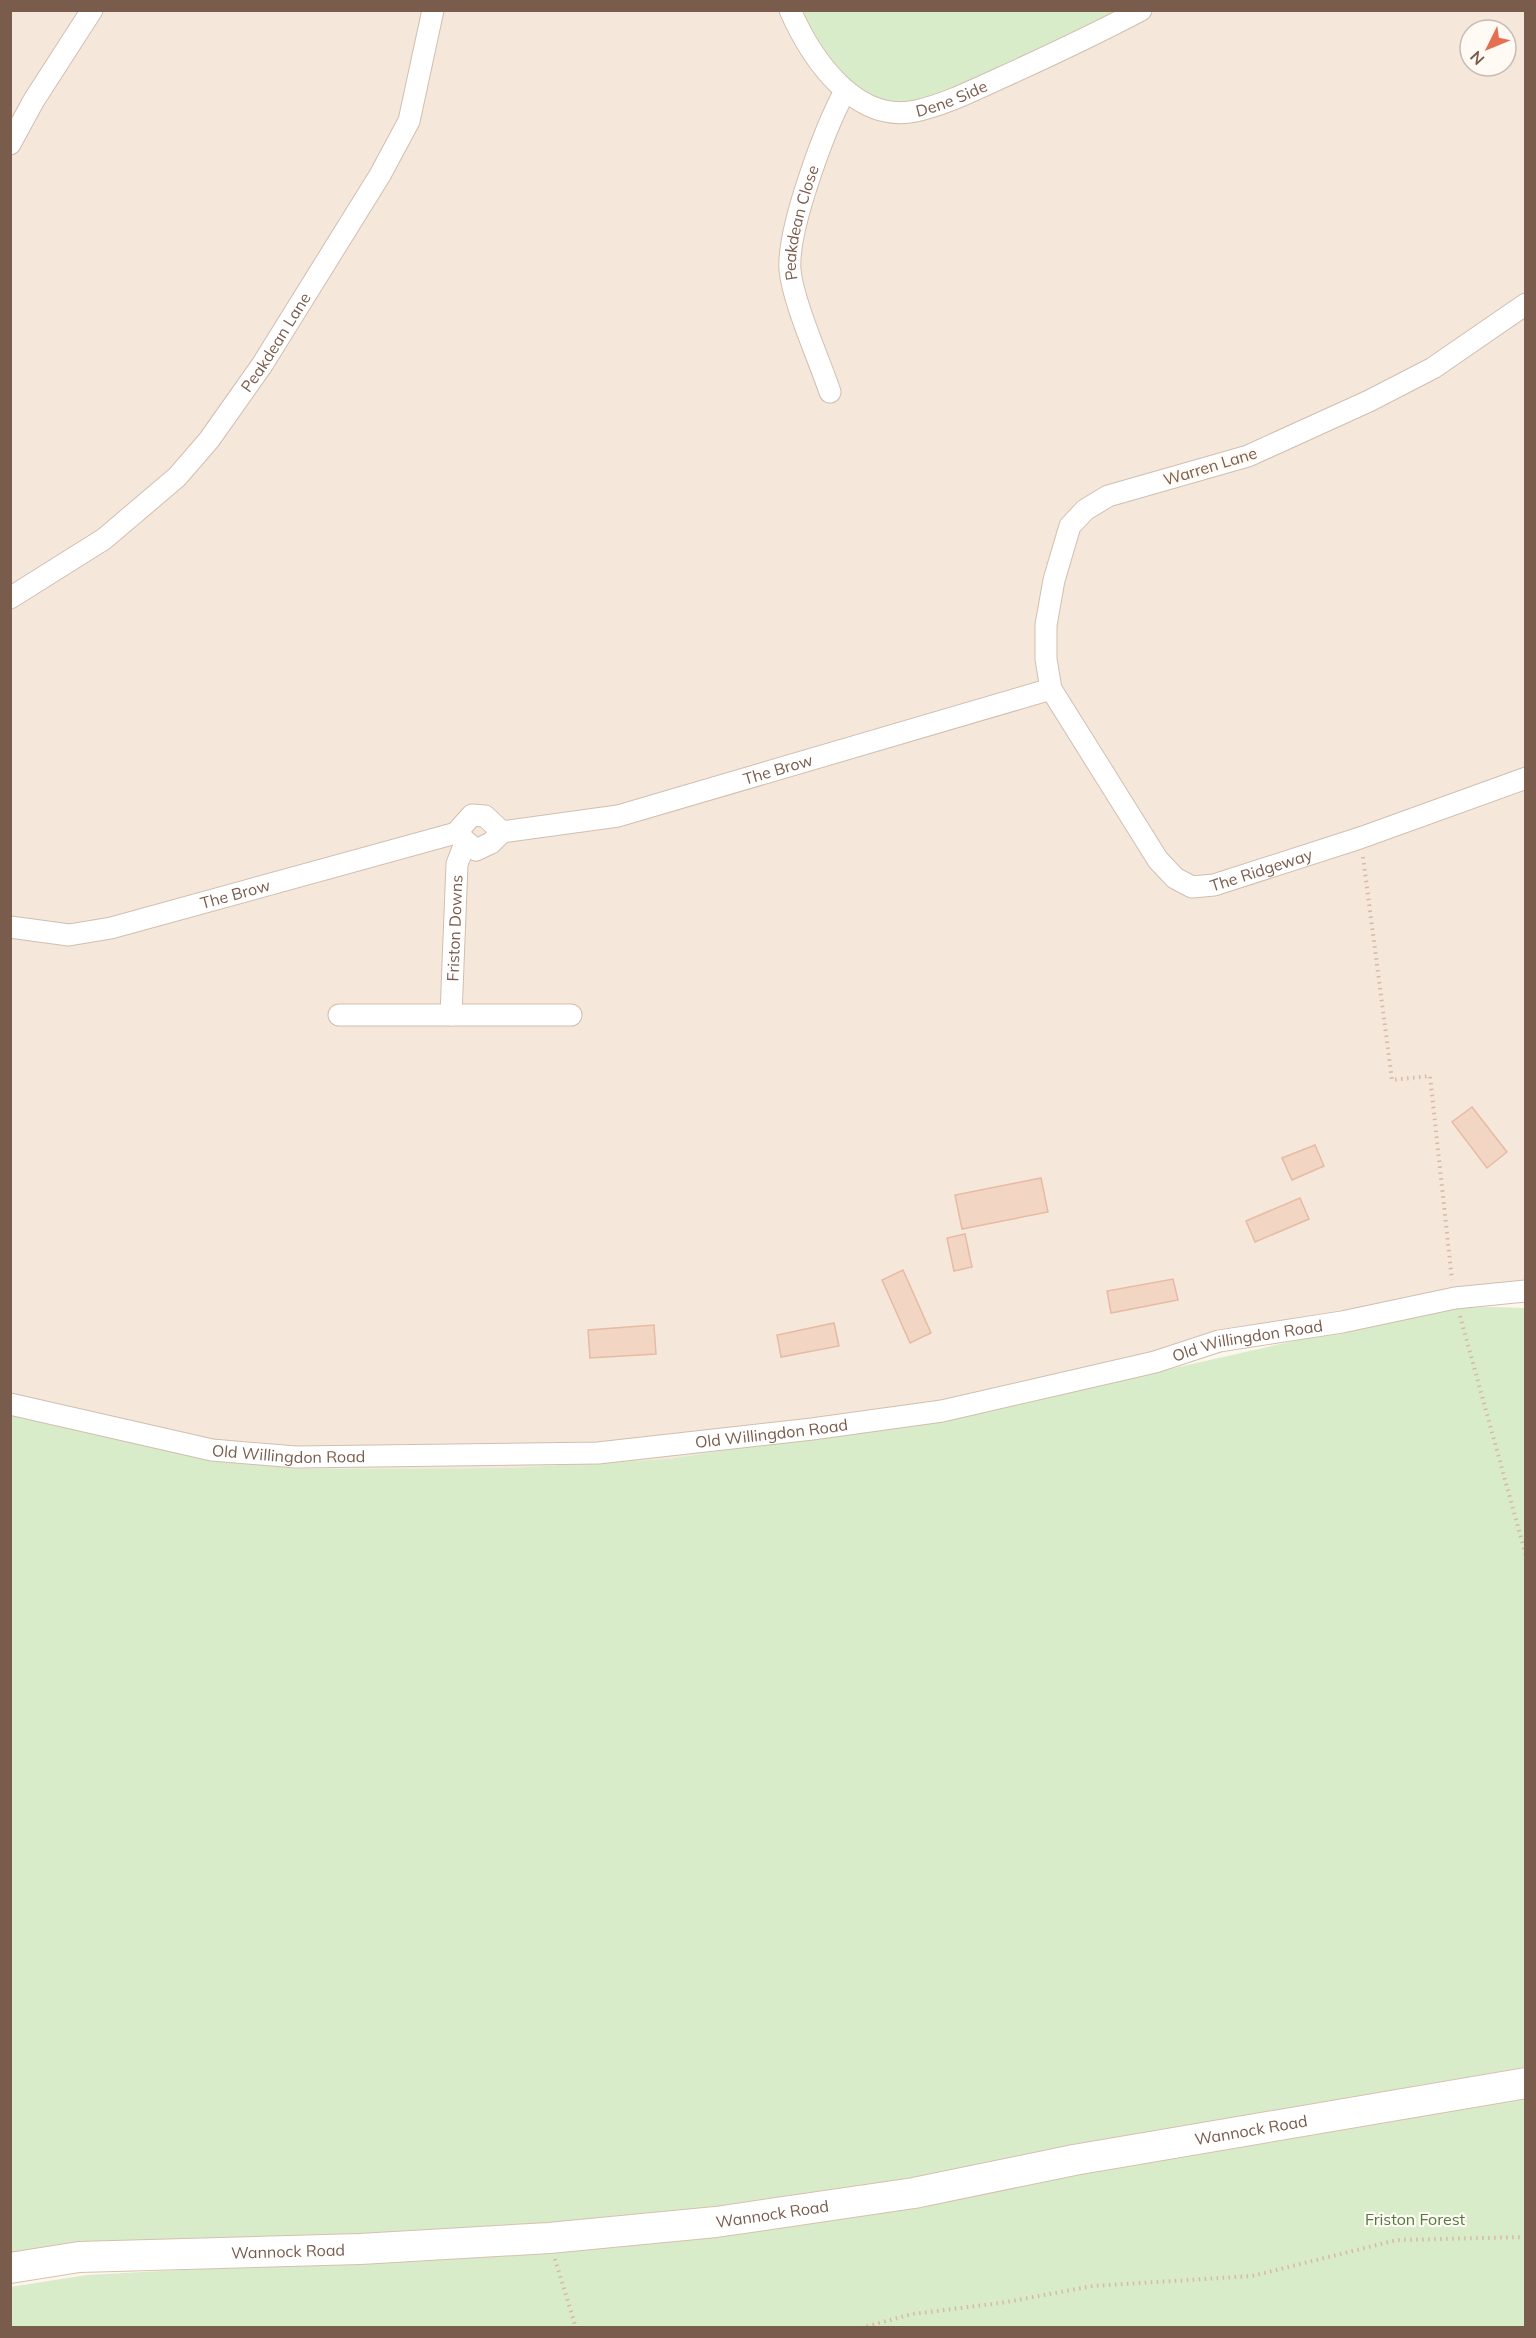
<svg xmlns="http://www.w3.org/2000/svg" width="1536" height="2338" viewBox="0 0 1536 2338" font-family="Mulish,sans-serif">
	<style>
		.residential { fill: #f5e8da; fill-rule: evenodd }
		.green { fill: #d8ecc9 }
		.building { fill: #f3d5c3; stroke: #e6bba3; stroke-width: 1.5 }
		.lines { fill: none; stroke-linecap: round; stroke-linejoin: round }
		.street-casing { stroke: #d1beb0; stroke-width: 23 }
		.secondary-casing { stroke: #d6c0b0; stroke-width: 32 }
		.path { stroke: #d9b8a5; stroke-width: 4; stroke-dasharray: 1.5 4.5; stroke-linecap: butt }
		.street { stroke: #fff; stroke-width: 21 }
		.secondary { stroke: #fff; stroke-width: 30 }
		.labels { text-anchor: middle; stroke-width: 4.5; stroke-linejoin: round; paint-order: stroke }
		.street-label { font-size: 16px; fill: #7a5c4d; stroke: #fffaf3 }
		.park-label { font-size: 16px; fill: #537a41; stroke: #fffaf3 }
	</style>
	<rect width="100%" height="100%" fill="#fdf6ec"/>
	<path class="residential" d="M11 11H1525V1295L1328 1330 1216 1354 988 1410 668 1459 509 1468 296 1469 160 1448 11 1416ZM1470 30H1506V66H1470Z"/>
	<path class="green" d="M798 11H1125L938 97 903 104 871 99 844 81Z
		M1493 1307 1525 1308V2067L1176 2128 860 2190 530 2228 11 2257V1416L160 1448 296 1469 509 1468 668 1459 988 1410 1440 1308Z
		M1525 2089V2327L11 2328 10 2287 87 2275 296 2264 836 2220 1279 2132Z"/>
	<path class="building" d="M1472 1107 1507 1152 1487 1168 1452 1122Z
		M1315 1145 1324 1166 1292 1180 1282 1158Z
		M1041 1178 1048 1212 962 1229 955 1195Z
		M1300 1198 1309 1219 1255 1242 1246 1221Z
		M965 1234 972 1267 954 1271 947 1238Z
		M903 1270 931 1333 910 1343 882 1280Z
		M1173 1279 1178 1300 1111 1313 1107 1291Z
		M834 1323 839 1346 781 1357 777 1335Z
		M654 1325 656 1354 590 1358 588 1330Z"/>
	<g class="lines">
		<g class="street-casing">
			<g id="street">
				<path id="s1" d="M790 10C811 58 855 124 916 111 947 104 976 89 1005 76 1051 55 1096 34 1141 10"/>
				<path d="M10 144 34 100 92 10"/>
				<path id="s2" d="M1526 304 1433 368 1369 401 1248 456 1108 496 1085 510 1070 526 1054 580 1046 625V659L1051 689 1158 860 1175 878 1192 887 1214 885 1360 838 1526 778"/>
				<path id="s3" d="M830 392C819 359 793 302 790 270 787 229 825 128 845 91"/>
				<path id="s4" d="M10 598 104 539 177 477 209 440 262 365 380 175 409 121 433 10"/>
				<path d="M456 833 472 815 485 816 502 832"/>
				<path id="s5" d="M10 927 69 935 111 928 456 833 476 850 491 843 502 832 618 816 1051 689"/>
				<path d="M339 1015H571"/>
				<path id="s6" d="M451 1015 457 864 465 843"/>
				<path id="s7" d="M10 1404 212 1450 296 1457 598 1453 812 1429 942 1411 1155 1362 1219 1341 1342 1322 1455 1298 1526 1291"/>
			</g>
		</g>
		<g class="secondary-casing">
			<g id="secondary">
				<path id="s8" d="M10 2268 79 2257 360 2249 549 2238 716 2222 914 2193 1074 2160 1526 2083"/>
			</g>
		</g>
		<path class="path" d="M1363 857 1392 1080 1430 1076 1452 1280
			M1460 1316 1526 1556
			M555 2259 576 2328
			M861 2328 912 2314 1001 2303 1093 2286 1252 2276 1397 2240 1526 2237"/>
		<use href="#street" class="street"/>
		<use href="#secondary" class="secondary"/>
	</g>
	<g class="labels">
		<g class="street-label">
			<text dy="6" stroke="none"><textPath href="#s1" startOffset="212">Dene Side</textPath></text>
			<text dy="6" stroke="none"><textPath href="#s3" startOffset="177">Peakdean Close</textPath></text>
			<text dy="6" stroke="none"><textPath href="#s4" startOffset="374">Peakdean Lane</textPath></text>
			<text transform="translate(1210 466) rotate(-17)" y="6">Warren Lane</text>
			<text dy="6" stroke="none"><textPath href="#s5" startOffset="802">The Brow</textPath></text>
			<text dy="6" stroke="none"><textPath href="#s2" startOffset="996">The Ridgeway</textPath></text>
			<text dy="6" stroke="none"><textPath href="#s5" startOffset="231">The Brow</textPath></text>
			<text dy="6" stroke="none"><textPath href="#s6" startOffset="87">Friston Downs</textPath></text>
			<text dy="6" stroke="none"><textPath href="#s7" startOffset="1254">Old Willingdon Road</textPath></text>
			<text dy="6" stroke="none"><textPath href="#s7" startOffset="768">Old Willingdon Road</textPath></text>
			<text dy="6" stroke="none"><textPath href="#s7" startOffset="284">Old Willingdon Road</textPath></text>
			<text dy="6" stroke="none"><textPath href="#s8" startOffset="1251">Wannock Road</textPath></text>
			<text dy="6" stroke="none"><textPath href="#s8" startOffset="765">Wannock Road</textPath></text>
			<text dy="6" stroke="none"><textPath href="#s8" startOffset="279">Wannock Road</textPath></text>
		</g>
		<g class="park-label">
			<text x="1415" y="2225">Friston Forest</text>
		</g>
	</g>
	<rect width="1536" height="2338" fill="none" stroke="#7a5c4d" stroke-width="24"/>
	<g transform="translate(1488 48) rotate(227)"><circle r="28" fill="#fffaf3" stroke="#cabbb1" stroke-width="1.5"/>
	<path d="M0-4.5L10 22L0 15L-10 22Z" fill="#e76f51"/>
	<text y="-9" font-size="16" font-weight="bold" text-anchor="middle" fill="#7a5c4d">N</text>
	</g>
</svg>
